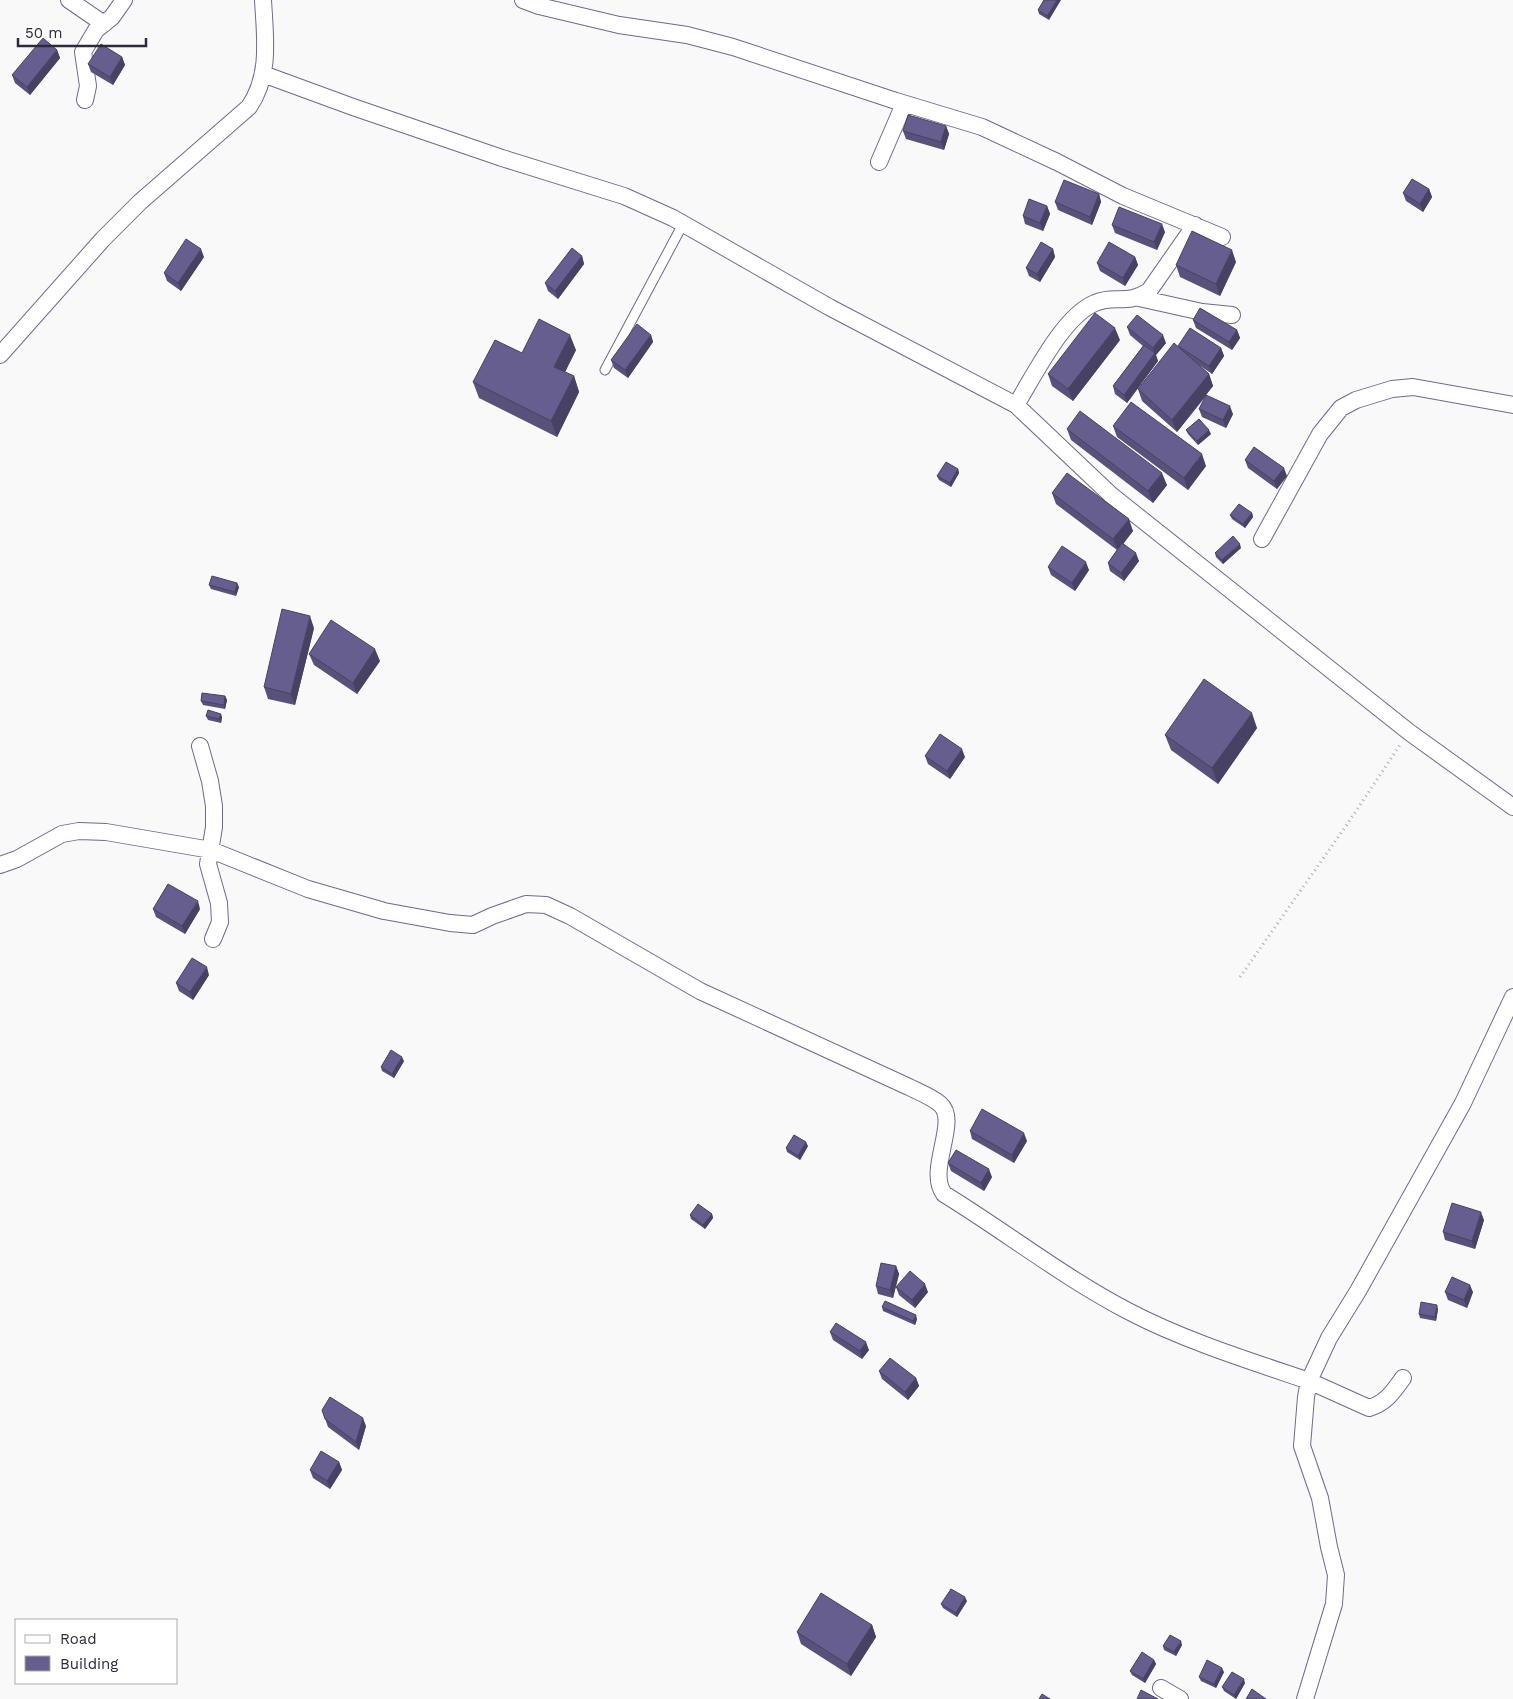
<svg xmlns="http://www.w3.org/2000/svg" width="1513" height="1699" viewBox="0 0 1513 1699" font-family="'Work Sans',sans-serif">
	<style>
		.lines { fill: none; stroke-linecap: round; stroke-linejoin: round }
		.lane-casing { stroke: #6e6a89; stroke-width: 11 }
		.street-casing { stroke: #6e6a89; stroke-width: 18 }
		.path { stroke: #acabb1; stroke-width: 3; stroke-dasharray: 1 4; stroke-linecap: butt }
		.lane { stroke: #fff; stroke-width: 9 }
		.street { stroke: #fff; stroke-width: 16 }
		.wall { fill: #58517a }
		.shaded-wall { fill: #474263 }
		.building { fill: #665e8e; stroke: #474263 }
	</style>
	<rect width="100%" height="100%" fill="#f9f9f9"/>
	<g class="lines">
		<g class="lane-casing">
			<path id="lane" d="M605 370 683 224"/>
		</g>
		<g class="street-casing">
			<path id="street" d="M69 0 104 24
				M523 0 539 6 619 25 687 35 733 47 896 101 982 127 1057 162 1123 196 1222 237
				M263 74 353 107 502 158 624 196 673 218 829 307 1016 405 1111 495 1409 732 1513 807
				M85 100 88 86 83 52 96 30 112 17 124 0
				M879 162 904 104
				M1139 298 1202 312 1232 315
				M0 355 103 239 140 202 249 107C271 75 265 37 263 0
				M1016 405C1034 376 1063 316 1095 303 1115 294 1126 306 1149 291L1195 225
				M1262 539 1320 434 1341 408 1356 400 1392 389 1413 387 1513 405
				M200 746 210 781 214 806V827L208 864 219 903 220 922 213 939
				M0 865 17 859 62 834 79 831 106 832 211 850 308 889 384 911 450 923 473 925 492 916 526 904 546 905 570 916 700 991 909 1087C919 1092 932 1097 940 1104 960 1121 926 1170 944 1194 1006 1232 1063 1277 1128 1311 1183 1340 1250 1361 1309 1381L1306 1397 1302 1446 1320 1498 1329 1547 1336 1575 1334 1604 1305 1699
				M1403 1378C1393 1392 1386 1403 1369 1408L1309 1381 1329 1338 1358 1291 1463 1103 1513 997
				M1161 1688 1180 1699"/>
		</g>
		<path class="path" d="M1240 977 1348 823 1400 745"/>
		<use href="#lane" class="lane"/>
		<use href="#street" class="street"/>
	</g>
	<path class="wall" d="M1044 0 1049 20 1039 14 1038 10Z
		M57 50 60 58 30 95 15 83 12 75Z
		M122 57 125 65 113 85 91 72 88 64Z
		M946 126 949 134 944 150 906 139 903 131Z
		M1429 189 1432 197 1423 212 1406 201 1403 193Z
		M1099 194 1101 202 1092 225 1058 210 1055 202Z
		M1047 206 1050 214 1043 231 1025 224 1023 216Z
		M1112 225 1165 232 1157 250 1115 233Z
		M1053 249 1055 257 1040 282 1029 276 1026 268Z
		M582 256 584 264 558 299 548 291 545 283Z
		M204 257 181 291 167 281 164 273Z
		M1135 257 1138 265 1125 286 1100 271 1097 263Z
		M1236 262 1220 296 1180 277 1176 265Z
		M1193 320 1237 330 1240 338 1232 350 1196 328Z
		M1127 327 1166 343 1156 355 1158 361 1127 403 1115 394 1113 386 1143 346 1130 335Z
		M651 335 653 342 628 378 614 368 611 360Z
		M1120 340 1073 401 1052 386 1048 374Z
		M1178 346 1221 348 1224 356 1212 374 1199 365 1209 374 1213 386 1206 395 1233 414 1226 428 1202 417 1199 409 1206 396 1177 432 1142 401 1138 389 1179 348Z
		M576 350 565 372 574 376 579 392 557 437 479 398 473 382 522 353Z
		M1113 426 1206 466 1188 490 1117 437Z
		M1067 429 1167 485 1153 503 1071 440Z
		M1186 430 1211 434 1198 445 1188 434Z
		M1245 460 1287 476 1277 489 1248 468Z
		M958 469 959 473 951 487 939 480 937 476Z
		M1052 493 1133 531 1123 543 1139 561 1124 581 1110 571 1108 563 1117 550 1056 504Z
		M1252 513 1253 517 1245 528 1232 519 1230 515Z
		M1241 548 1223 564 1216 557 1215 553Z
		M1048 567 1089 570 1075 591 1051 575Z
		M209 585 239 587 236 596 211 589Z
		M314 628 295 705 268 699 264 687Z
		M309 654 380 661 357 694 314 665Z
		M225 696 227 700 225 709 203 705 201 701Z
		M206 716 222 717 221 723 208 720Z
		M1257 728 1218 784 1171 750 1165 735Z
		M925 756 965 757 950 779 928 764Z
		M153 909H200L185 934 156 917Z
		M209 975 193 1000 179 991 176 983Z
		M404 1061 394 1078 382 1071 381 1067Z
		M970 1131 1027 1141 1014 1163 972 1139Z
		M808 1146 800 1160 787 1152 786 1148Z
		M948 1163 992 1177 984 1191 951 1171Z
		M712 1214 713 1218 705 1229 691 1219 690 1215Z
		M1484 1220 1475 1249 1445 1240 1443 1232Z
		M896 1266 899 1274 893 1298 878 1294 876 1286Z
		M896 1287 928 1292 915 1308 899 1295Z
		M1445 1292H1473L1467 1308 1448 1300Z
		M882 1307 917 1319 915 1325 883 1311Z
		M1438 1309 1436 1321 1420 1318 1419 1314Z
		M830 1332 869 1350 862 1359 833 1340Z
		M879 1371 916 1378 919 1386 908 1400 882 1379Z
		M322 1410 366 1426 359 1450 328 1427Z
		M339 1462 342 1470 330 1489 313 1478 310 1470Z
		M967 1601 957 1617 943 1608 941 1604Z
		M872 1625 876 1637 851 1676 801 1644 797 1632Z
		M1182 1645 1176 1656 1164 1650 1163 1646Z
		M1154 1660 1156 1664 1145 1683 1132 1675 1130 1671Z
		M1224 1672 1216 1688 1201 1681 1199 1677Z
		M1245 1683 1236 1699 1224 1691 1222 1687Z"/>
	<path class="shaded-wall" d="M1057 0H1061L1049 20 1047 16Z
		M57 50 60 58 30 95 27 87Z
		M122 57 125 65 113 85 110 77Z
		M946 126 949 134 944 150 941 142Z
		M1429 189 1432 197 1423 212 1420 204Z
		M1099 194 1101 202 1092 225 1090 217Z
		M1047 206 1050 214 1043 231 1040 223Z
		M1162 224 1165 232 1157 250 1154 242Z
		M201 249 204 257 181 291 178 283Z
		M1053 249 1055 257 1040 282 1037 274Z
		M1232 250 1236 262 1220 296 1216 284Z
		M582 256 584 264 558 299 555 291Z
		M1135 257 1138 265 1125 286 1123 278Z
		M1115 328 1120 340 1073 401 1068 389Z
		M1237 330 1240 338 1232 350 1229 342Z
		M570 335 576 350 560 382 554 367Z
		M651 335 653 342 628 378 625 370Z
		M1163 335 1166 343 1156 355 1153 348Z
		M1221 348 1224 356 1212 374 1209 366Z
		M1155 353 1158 361 1127 403 1124 395Z
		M1209 374 1213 386 1177 432 1172 420Z
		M574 376 579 392 557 437 551 421Z
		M1230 406 1233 414 1226 428 1223 420Z
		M1209 430 1211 434 1198 445 1197 441Z
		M1202 454 1206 466 1188 490 1184 478Z
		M1284 468 1287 476 1277 489 1274 481Z
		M958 469 959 473 951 487 950 483Z
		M1162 473 1167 485 1153 503 1148 491Z
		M1252 513 1253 517 1245 528 1243 524Z
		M1129 519 1133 531 1118 551 1113 539Z
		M1240 544 1241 548 1223 564 1222 560Z
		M1136 553 1139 561 1124 581 1121 573Z
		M1086 562 1089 570 1075 591 1072 583Z
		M237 583 239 587 236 596 235 592Z
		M310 616 314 628 295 705 291 694Z
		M375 649 380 661 357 694 353 683Z
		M225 696 227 700 225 709 224 705Z
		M1252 713 1257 728 1218 784 1212 768Z
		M221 714 222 717 221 723 219 719Z
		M962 749 965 757 950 779 947 771Z
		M198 901 200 909 185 934 182 926Z
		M207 967 209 975 193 1000 190 992Z
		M402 1057 404 1061 394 1078 392 1074Z
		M1024 1133 1027 1141 1014 1163 1012 1155Z
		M806 1142 808 1146 800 1160 798 1156Z
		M989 1169 992 1177 984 1191 981 1183Z
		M1481 1212 1484 1220 1475 1249 1472 1241Z
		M712 1214 713 1218 705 1229 703 1225Z
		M896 1266 899 1274 893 1298 890 1290Z
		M925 1284 928 1292 915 1308 912 1300Z
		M1470 1285 1473 1292 1467 1308 1464 1300Z
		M1437 1305 1438 1309 1436 1321 1435 1317Z
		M916 1315 917 1319 915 1325 913 1321Z
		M866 1342 869 1350 862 1359 860 1351Z
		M916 1378 919 1386 908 1400 905 1392Z
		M363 1418 366 1426 359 1450 356 1442Z
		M339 1462 342 1470 330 1489 327 1481Z
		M965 1597 967 1601 957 1617 956 1613Z
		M872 1625 876 1637 851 1676 847 1664Z
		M1181 1641 1182 1645 1176 1656 1174 1652Z
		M1154 1660 1156 1664 1145 1683 1143 1679Z
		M1222 1668 1224 1672 1216 1688 1214 1684Z
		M1244 1679 1245 1683 1236 1699 1234 1695Z"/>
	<path class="building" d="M1044 0H1057L1047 16 1038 10Z
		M43 38 57 50 27 87 12 75Z
		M101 44 122 57 110 77 88 64Z
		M908 115 946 126 941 142 903 131Z
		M1412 179 1429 189 1420 204 1403 193Z
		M1064 180 1099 194 1090 217 1055 202Z
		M1029 199 1047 206 1040 223 1023 216Z
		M1119 207 1162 224 1154 242 1112 225Z
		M1192 231 1232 250 1216 284 1176 265Z
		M186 239 201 249 178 283 164 273Z
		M1041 242 1053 249 1037 274 1026 268Z
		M1109 242 1135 257 1123 278 1097 263Z
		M572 248 582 256 555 291 545 283Z
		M1200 308 1237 330 1229 342 1193 320Z
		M1095 313 1115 328 1068 389 1048 374Z
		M1137 315 1163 335 1153 348 1127 327Z
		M539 319 570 335 554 367 574 376 551 421 473 382 495 340 522 353Z
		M637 324 651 335 625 370 611 360Z
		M1190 328 1221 348 1209 366 1178 346Z
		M1174 343 1209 374 1172 420 1138 389Z
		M1144 345 1155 353 1124 395 1113 386Z
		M1206 395 1230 406 1223 420 1199 409Z
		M1131 402 1202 454 1184 478 1113 426Z
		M1080 411 1162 473 1148 491 1067 429Z
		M1199 419 1209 430 1197 441 1186 430Z
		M1254 447 1284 468 1274 481 1245 460Z
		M946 462 958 469 950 483 937 476Z
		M1067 473 1129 519 1113 539 1052 493Z
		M1239 504 1252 513 1243 524 1230 515Z
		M1233 536 1240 544 1222 560 1215 553Z
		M1122 543 1136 553 1121 573 1108 563Z
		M1062 546 1086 562 1072 583 1048 567Z
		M212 576 237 583 235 592 209 585Z
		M282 609 310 616 291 694 264 687Z
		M331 620 375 649 353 683 309 654Z
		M1204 679 1252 713 1212 768 1165 735Z
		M202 693 225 696 224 705 201 701Z
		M208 710 221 714 219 719 206 716Z
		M940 734 962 749 947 771 925 756Z
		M168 884 198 901 182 926 153 909Z
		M192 958 207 967 190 992 176 983Z
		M391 1050 402 1057 392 1074 381 1067Z
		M982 1109 1024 1133 1012 1155 970 1131Z
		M794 1135 806 1142 798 1156 786 1148Z
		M956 1150 989 1169 981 1183 948 1163Z
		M1452 1203 1481 1212 1472 1241 1443 1232Z
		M698 1204 712 1214 703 1225 690 1215Z
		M881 1263 896 1266 890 1290 876 1286Z
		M910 1271 925 1284 912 1300 896 1287Z
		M1452 1277 1470 1285 1464 1300 1445 1292Z
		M885 1301 916 1315 913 1321 882 1307Z
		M1421 1302 1437 1305 1435 1317 1419 1314Z
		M836 1323 866 1342 860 1351 830 1332Z
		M890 1358 916 1378 905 1392 879 1371Z
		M330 1397 363 1418 356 1442 325 1419 322 1410Z
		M321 1451 339 1462 327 1481 310 1470Z
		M951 1589 965 1597 956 1613 941 1604Z
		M821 1593 872 1625 847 1664 797 1632Z
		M1170 1635 1181 1641 1174 1652 1163 1646Z
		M1142 1652 1154 1660 1143 1679 1130 1671Z
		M1207 1660 1222 1668 1214 1684 1199 1677Z
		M1232 1672 1244 1679 1234 1695 1222 1687Z
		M1252 1689 1266 1699H1246Z
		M1141 1690 1158 1699H1137Z
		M1042 1694 1050 1699H1039Z"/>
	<rect x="15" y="1619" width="162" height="65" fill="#ffffff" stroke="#abaaaf"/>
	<rect x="25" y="1635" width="25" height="8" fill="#ffffff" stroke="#abaaaf"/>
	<text x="60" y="1644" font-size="15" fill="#2c2a38">Road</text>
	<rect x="25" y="1656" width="25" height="15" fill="#665e8e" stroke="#abaaaf"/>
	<text x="60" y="1669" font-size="15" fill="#2c2a38">Building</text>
	<path d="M18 38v8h128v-8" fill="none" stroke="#2c2a38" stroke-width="2.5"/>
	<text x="25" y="38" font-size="15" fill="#2c2a38" stroke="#ffffff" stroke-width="4" paint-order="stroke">50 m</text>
</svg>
